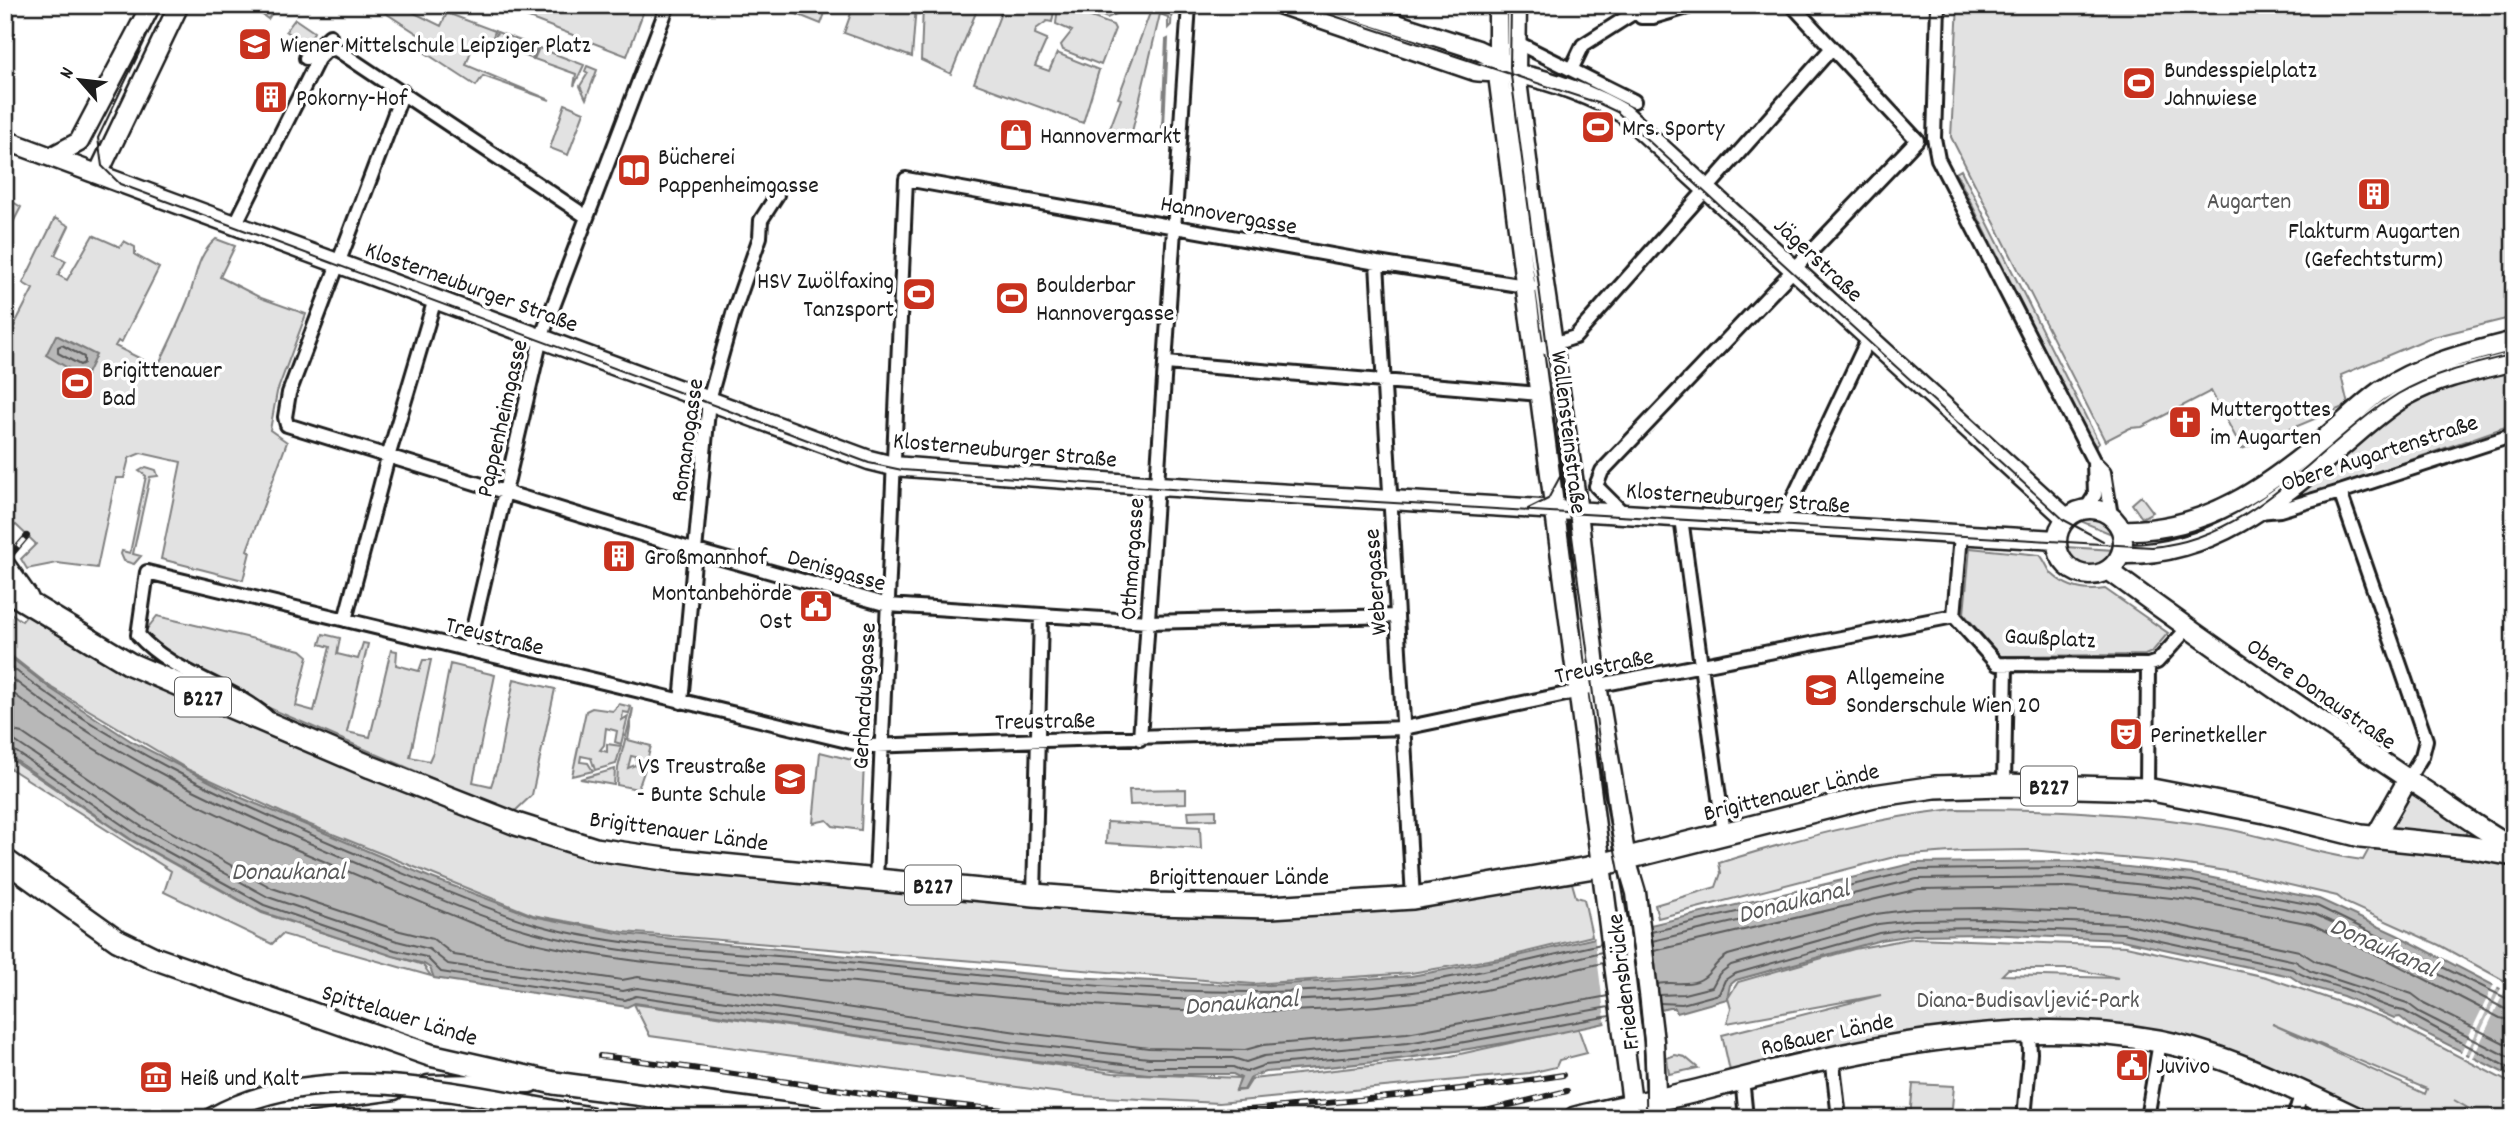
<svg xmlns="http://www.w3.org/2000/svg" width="2519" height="1123" viewBox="0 0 2519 1123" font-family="Dekko,sans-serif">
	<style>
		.green { fill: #e2e2e2; stroke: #7f7f7f; stroke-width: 2; fill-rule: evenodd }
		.water { fill: #b8b8b8; stroke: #7a7a7a; stroke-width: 2 }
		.pier { fill: #fff }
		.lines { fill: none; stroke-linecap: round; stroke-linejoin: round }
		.shore { stroke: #5a5a5a; stroke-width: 2 }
		.street-casing { stroke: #1c1c1c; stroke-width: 18 }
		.secondary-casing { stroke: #1c1c1c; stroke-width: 23 }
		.primary-casing { stroke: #1c1c1c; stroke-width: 26 }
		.street { stroke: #fff; stroke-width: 12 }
		.secondary { stroke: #fff; stroke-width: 18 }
		.primary { stroke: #fff; stroke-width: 21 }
		.tram { stroke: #1c1c1c; stroke-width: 2 }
		.rail-casing { stroke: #1c1c1c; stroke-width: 6 }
		.rail { stroke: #fff; stroke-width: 3.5; stroke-dasharray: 10; stroke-linecap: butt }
		.secondary-bridge-casing { stroke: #1c1c1c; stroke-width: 23; stroke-linecap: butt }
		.secondary-bridge { stroke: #fff; stroke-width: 18 }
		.labels { text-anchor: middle; stroke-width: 7; stroke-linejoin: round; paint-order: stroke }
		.shield { fill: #fff; stroke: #606060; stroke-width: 2 }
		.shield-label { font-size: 23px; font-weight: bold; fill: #1c1c1c }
		.poi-label { font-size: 24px; fill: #1c1c1c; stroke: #fff; text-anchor: start }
		.park-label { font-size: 24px; fill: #575757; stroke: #fff }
		.street-label { font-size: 24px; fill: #1c1c1c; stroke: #fff }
		.water-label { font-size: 26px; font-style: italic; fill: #5a5a5a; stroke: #fff }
	</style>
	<rect width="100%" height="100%" fill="#fff"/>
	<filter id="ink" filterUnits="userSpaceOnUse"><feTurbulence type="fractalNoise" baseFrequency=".0143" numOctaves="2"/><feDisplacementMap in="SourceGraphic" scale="14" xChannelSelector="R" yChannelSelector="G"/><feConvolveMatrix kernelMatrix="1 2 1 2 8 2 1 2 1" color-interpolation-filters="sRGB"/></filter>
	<g filter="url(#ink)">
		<path class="green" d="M249 5H274L276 7 268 19Z
			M398 5 441 26 447 13 495 31 491 42 476 37 466 65 550 100 483 76 476 86 424 52 430 42 375 6Z
			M495 5H599L615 13 618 5H646L627 56Z
			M774 5H828L821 24Z
			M854 5H916L912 57 844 33Z
			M923 5H979L951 74 921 60Z
			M1004 5 1055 6 1052 22 1047 21 1036 29 1035 34 1047 39 1035 66 1049 71 1057 53 1099 70 1083 123 974 83Z
			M1058 5 1113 25 1115 29 1101 65 1063 50 1061 45 1072 31 1056 24Z
			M1076 5H1124L1121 12 1107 18Z
			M1153 5H1172L1171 25 1168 28V17L1160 14 1131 136 1139 141 1138 144 1109 131 1121 99 1118 98Z
			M1958 5H2514V317L2429 338 2341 375 2348 405 2242 449 2211 391 2142 427 2130 428 2105 441 1951 137Z
			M295 19 314 32 307 45 286 31Z
			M497 32 537 47 533 59 493 44Z
			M1168 39 1164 126 1162 128 1166 40Z
			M539 48 584 65 574 86 576 74 534 59Z
			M587 66 597 70 586 99 580 86 588 73 585 71Z
			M565 104 584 112 568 155 550 148Z
			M1961 170 2099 443 2096 446 2088 436 1956 173Z
			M5 197 21 207 5 238Z
			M55 218 69 226 55 255 66 261 58 275 67 280 93 235 120 247 124 241 135 247V255L159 268 121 343 118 341 115 346 157 367C168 347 178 324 187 302 197 279 195 257 216 239L235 246 220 277 261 298 306 314 277 392 270 430 287 442 247 550 250 552 243 580 161 559 181 462 141 453 129 458 124 478H116L97 568 57 563 27 569 21 559 36 544 16 525 5 530V343L33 289 23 283Z
			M2514 364V424L2285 504 2415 397Z
			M146 467 156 470 158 476 150 477 133 554 141 556 134 564 124 561 121 554 122 551 130 553 146 476 139 471Z
			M2141 496 2153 512 2142 518 2132 504Z
			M2088 517 2104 521 2114 535 2078 520Z
			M2065 547 2114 550C2103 573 2073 572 2065 547Z
			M1970 548 2040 555C2045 560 2047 568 2052 574 2067 588 2086 592 2105 589L2168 633 2152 652 2145 655 2000 656 1964 614Z
			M5 609 22 621 27 615 81 646 516 832 1207 914 1528 886 1533 889 1572 883 1576 897 1584 899 1592 936 1506 957 1411 973 1253 984 623 932 533 915 298 820 189 770 52 688 5 651Z
			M157 616 301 650 308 656 296 706 314 711 330 647 320 644 323 634 340 638 337 654 358 659 363 643 368 644 347 732 370 737 391 650 397 651 396 665 419 671 423 660H431L410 757 429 761 433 752 450 664 495 675 473 782 491 786 498 765 514 679 555 689 532 795 513 813 246 698 170 657 143 634Z
			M619 704 631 707 629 713 623 712 622 720 628 716 621 744 615 742 617 731 606 728 604 745 600 750 607 752V744L621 746 616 764 595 770 591 758 581 756 580 762 588 763 593 771 572 776 586 711 592 708 613 711Z
			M633 708 628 740 651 746 646 764 636 763V757L631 756 628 768 635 765 645 769 638 789 617 785 618 768Z
			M820 752 864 763 861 830 833 826 827 820 813 823Z
			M5 755 132 841 262 913 423 965 431 976 282 934 272 944 164 892 171 871 5 765Z
			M615 769 614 785 580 779Z
			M2407 787 2467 827 2465 838 2384 829Z
			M1186 789V803L1130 805 1129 790Z
			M1954 809C2043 809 2134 812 2222 828 2270 837 2315 854 2363 860L2370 847 2499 861 2514 869V986L2439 945 2346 903 2337 896 2239 873 2168 862 2030 850 1963 851 1898 856 1658 918 1655 905 1716 887 1721 873 1719 863C1796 839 1874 818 1954 809Z
			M1216 810V819L1189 820 1188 811Z
			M1107 822 1200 827 1201 849 1106 843Z
			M1914 938 2126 946 2266 977 2385 1018 2514 1085V1118H2485L2454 1100 2466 1107 2465 1112 2477 1118H2378L2268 1067 2216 1047 1907 1034 1821 1049 1730 1071 1722 1035 1881 995 1727 1023 1731 1009 1728 998 1738 982 1854 949ZM2008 969H2074L2118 978 2002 975ZM2272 1024 2427 1089 2425 1094Z
			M634 1004 1113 1073 1240 1078 1236 1091 1245 1090 1252 1079 1442 1058 1578 1028 1587 1053 1559 1060 1556 1067 1530 1073 1219 1103 1082 1096 650 1036Z
			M1675 1055 1685 1057 1698 1068 1669 1074 1667 1058Z
			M1913 1084 1954 1086 1951 1118H1910Z"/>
		<path class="water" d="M56 335 96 355 85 378 46 355Z
			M5 653 51 689 131 741 242 798 429 877 533 916 623 934 1052 976 1253 986 1411 976 1505 959 1915 863 2072 861 2193 874 2319 899 2397 935 2514 996V1078L2411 1026 2400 1017 2394 1018 2343 996 2304 985 2290 976 2122 940 1986 934 1914 935 1881 940 1736 980 1730 985 1727 999 1677 1013 1675 1008H1669C1537 1041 1401 1063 1265 1072L1251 1077 1244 1090H1236L1241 1078 1233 1074H1148L1012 1058 635 1003 627 1007 434 978 430 968 424 964 393 956 262 912 132 840 5 753Z"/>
		<path class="pier" d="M1648 922 1660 1014 1606 1027 1594 934Z
			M2495 982 2499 984 2465 1056 2460 1054Z
			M2502 986 2506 988 2472 1060 2468 1058Z"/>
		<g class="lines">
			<path class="shore" d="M62 345 84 357V363L80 365 58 353V347Z
				M5 662C109 746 227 799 349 851 408 875 467 902 528 922 618 950 733 951 827 960 1021 978 1217 1007 1412 983 1476 975 1538 958 1601 944
				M5 673C111 758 233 811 358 864 413 887 471 915 529 931 630 959 741 961 845 970 1033 988 1224 1015 1413 992 1477 984 1540 967 1602 952
				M5 687C113 773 240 826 366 879 415 899 480 930 530 942 637 967 746 971 855 982 1040 1001 1228 1025 1415 1002 1478 994 1541 977 1603 963
				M5 729 22 733 148 819 272 888 400 931 433 939 454 955 622 980 638 977 1017 1032 1149 1048 1245 1050 1263 1045 1407 1033 1608 996
				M5 739 16 742 142 827 268 897 397 941 429 949 448 964 623 991 637 988 1015 1043 1149 1058H1233L1246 1062 1264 1056 1408 1043 1609 1007
				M5 748 12 749 137 835 264 905 395 950 426 957 441 972 625 1000 636 996 1013 1051 1148 1067H1233L1245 1072 1265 1065 1409 1052 1610 1016
				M1651 932 1916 870 2071 868 2192 881 2317 906 2514 1002
				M1652 941 1917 879 2071 877 2191 890 2314 914 2391 949 2505 1009 2514 1010
				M1654 951 1919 889 2070 887 2190 900 2311 924 2386 959 2500 1018 2514 1021
				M1658 984C1672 981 1690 987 1703 978 1712 972 1716 961 1728 955L1876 914 1913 909 1986 908 2125 914 2299 951 2315 961 2412 994 2424 1003 2514 1048
				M1659 995 1684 994 1712 987 1719 974 1731 965 1878 924 1913 920 1986 919 2124 924 2295 961 2310 971 2407 1003 2419 1012 2514 1060
				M1660 1003 1682 1004 1719 994 1725 980 1734 974 1879 933 1914 928 1986 927 2123 933 2292 969C2309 980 2326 983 2345 989 2365 996 2384 1008 2404 1011L2514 1071"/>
			<g class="street-casing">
				<path id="street" d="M1938 5 1934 138 1938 159 2094 462 2104 472 2111 516
					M1633 6 1641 17H1653L1694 5
					M1520 44 1634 101
					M306 58 330 36
					M1572 68 1583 45 1635 12
					M403 92 289 393 285 417 287 425 693 550 888 605 1148 622 1397 616
					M235 225 318 59 327 50 336 49 587 217
					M1377 263 1413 898
					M1535 350 1575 337 1831 49
					M1166 363 1540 394
					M2340 492 2426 740 2422 756 2408 779
					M2086 509 2095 495 2094 462
					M2259 512 2280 510 2340 492 2514 435
					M1624 514 1596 486 1602 471 1917 140 1792 5
					M1681 518 1724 834
					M1781 524 1869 337
					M1961 535 1954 616 1997 664 2148 665 2157 662 2187 629
					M345 620 388 457 435 299
					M468 650 541 338 668 5
					M681 702 709 400 733 314 760 237 761 220 777 195
					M266 716C228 684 172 673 138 635L147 572 868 746 1404 728 1571 693 1579 689 1954 616
					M1140 739 1189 5
					M2004 785 2006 664
					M2147 789 2148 665
					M876 879 906 179 1377 263 1532 287
					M1034 895 1041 616
					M1832 1056 1839 1118
					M1742 1078 1746 1118
					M2024 1118 2030 1053 2029 1034
					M2147 1118 2160 1042
					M2294 1118 2302 1092"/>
			</g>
			<g class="secondary-casing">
				<path id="secondary" d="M1282 5 1475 71C1489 73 1504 71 1518 74 1551 80 1596 97 1624 114L2066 518
					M1338 5 1478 50 1503 62
					M1498 5V75L1634 1118
					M1517 5 1516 73 1535 223 1578 511 1597 685 1626 859 1636 893 1654 1041 1657 1118
					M5 140 869 460 893 466 1158 486 2056 540
					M51 157 79 142 151 5
					M98 174 179 5
					M2057 542a33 33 0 1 1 66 0a33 33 0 1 1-66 0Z
					M2121 530C2205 533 2270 485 2332 432 2348 419 2363 403 2380 391 2421 364 2467 353 2514 341
					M2121 554C2208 557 2277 502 2340 448 2362 430 2383 409 2408 395 2440 377 2478 370 2514 361
					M2108 570C2210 645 2314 717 2420 787 2451 807 2481 830 2514 848
					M2374 839 2408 779
					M428 1085 530 1083
					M250 1118 294 1104 394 1090"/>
			</g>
			<g class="primary-casing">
				<path id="primary" d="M5 567 27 598
					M5 589 130 664 371 767 516 824 595 849 671 860 1034 895 1155 904 1271 907 1413 898 1588 868 1874 796 1935 787 2004 785 2147 789 2265 812 2361 836 2469 847 2514 855
					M5 860 117 940 154 958 430 1055 554 1083 815 1118
					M1575 1118C1618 1107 1661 1100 1704 1089 1848 1051 2010 1013 2159 1041 2228 1055 2293 1088 2356 1118"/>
			</g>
			<use href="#street" class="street"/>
			<use href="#secondary" class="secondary"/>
			<use href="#primary" class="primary"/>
			<path class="tram" d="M162 5 98 138 102 166 120 184 869 463 902 470 1256 495 2152 547C2257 538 2316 445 2398 394 2434 373 2474 364 2514 354
				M1301 5 1598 103 1617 112 2064 520 2103 541
				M1511 5 1510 68 1611 830C1630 925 1648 1021 1646 1118
				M1528 509 1548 499 1562 473"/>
			<g class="rail-casing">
				<path id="rail" d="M5 562 27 536
					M600 1056C758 1074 915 1107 1073 1115 1154 1120 1235 1111 1316 1104 1399 1096 1481 1088 1563 1075
					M1457 1118 1567 1091"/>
			</g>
			<use href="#rail" class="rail"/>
			<g class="secondary-bridge-casing">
				<path id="secondary-bridge" d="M211 1118C325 1053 472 1097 593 1117"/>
			</g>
			<use href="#secondary-bridge" class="secondary-bridge"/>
		</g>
	</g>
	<defs>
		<g id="school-square" transform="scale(1.75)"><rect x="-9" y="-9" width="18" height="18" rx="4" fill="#c8321e" stroke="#fff"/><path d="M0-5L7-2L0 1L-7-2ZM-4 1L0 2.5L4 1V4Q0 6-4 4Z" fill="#fff"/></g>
		<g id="stadium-square" transform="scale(1.75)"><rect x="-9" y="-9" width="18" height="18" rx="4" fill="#c8321e" stroke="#fff"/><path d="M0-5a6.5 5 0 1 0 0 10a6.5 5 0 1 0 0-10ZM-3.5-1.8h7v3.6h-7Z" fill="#fff"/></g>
		<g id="building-square" transform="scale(1.75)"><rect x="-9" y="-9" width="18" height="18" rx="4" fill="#c8321e" stroke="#fff"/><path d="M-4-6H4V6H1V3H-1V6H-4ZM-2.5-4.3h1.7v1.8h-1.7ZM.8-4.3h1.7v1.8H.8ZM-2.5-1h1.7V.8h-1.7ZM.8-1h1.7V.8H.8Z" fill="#fff"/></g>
		<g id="shop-square" transform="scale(1.75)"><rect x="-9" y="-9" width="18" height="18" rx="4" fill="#c8321e" stroke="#fff"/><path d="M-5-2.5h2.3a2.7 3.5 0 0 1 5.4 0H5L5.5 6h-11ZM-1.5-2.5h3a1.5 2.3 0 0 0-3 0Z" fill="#fff"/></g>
		<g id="library-square" transform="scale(1.75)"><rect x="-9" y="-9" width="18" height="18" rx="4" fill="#c8321e" stroke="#fff"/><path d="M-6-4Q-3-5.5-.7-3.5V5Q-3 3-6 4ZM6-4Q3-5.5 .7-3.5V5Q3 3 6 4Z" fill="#fff"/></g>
		<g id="church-square" transform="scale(1.75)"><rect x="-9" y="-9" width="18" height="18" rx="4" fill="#c8321e" stroke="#fff"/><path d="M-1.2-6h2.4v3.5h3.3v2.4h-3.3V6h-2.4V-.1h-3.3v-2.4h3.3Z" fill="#fff"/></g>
		<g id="civic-square" transform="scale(1.75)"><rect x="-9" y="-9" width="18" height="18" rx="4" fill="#c8321e" stroke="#fff"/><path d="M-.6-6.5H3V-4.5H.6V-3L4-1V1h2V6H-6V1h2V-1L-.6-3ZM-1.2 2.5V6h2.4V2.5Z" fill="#fff"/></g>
		<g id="theatre-square" transform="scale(1.75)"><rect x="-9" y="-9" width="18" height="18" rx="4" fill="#c8321e" stroke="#fff"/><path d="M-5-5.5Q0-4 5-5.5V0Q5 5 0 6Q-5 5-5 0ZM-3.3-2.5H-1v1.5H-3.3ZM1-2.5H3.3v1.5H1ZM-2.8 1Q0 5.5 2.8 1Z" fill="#fff"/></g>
		<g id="museum-square" transform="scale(1.75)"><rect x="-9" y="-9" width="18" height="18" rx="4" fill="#c8321e" stroke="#fff"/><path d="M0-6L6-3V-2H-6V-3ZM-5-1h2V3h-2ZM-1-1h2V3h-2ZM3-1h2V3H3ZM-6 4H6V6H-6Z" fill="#fff"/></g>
	</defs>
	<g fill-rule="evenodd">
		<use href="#school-square" x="255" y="44"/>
		<use href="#stadium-square" x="2139" y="83"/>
		<use href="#building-square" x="271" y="97"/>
		<use href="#stadium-square" x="1598" y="127"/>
		<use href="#shop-square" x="1016" y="135"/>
		<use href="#library-square" x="634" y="170"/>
		<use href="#building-square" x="2374" y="194"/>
		<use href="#stadium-square" x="919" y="294"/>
		<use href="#stadium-square" x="1012" y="298"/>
		<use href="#stadium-square" x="77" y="383"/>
		<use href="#church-square" x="2185" y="422"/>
		<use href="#building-square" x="619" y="556"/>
		<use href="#civic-square" x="816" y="606"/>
		<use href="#school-square" x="1821" y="690"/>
		<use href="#theatre-square" x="2126" y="734"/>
		<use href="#school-square" x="790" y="779"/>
		<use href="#civic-square" x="2132" y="1065"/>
		<use href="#museum-square" x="156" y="1077"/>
	</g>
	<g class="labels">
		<g class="shield">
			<rect x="175" y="677.5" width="56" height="39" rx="5"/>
			<rect x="2021" y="766.5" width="56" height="39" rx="5"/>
			<rect x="905" y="865.5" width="56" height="39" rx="5"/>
		</g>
		<g class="shield-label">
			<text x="203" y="705">B227</text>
			<text x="2049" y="794">B227</text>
			<text x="933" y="893">B227</text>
		</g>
		<g class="poi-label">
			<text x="280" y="52">Wiener Mittelschule Leipziger Platz</text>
			<text x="2164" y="77">Bundesspielplatz<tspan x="2164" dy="28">Jahnwiese</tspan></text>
			<text x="296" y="105">Pokorny-Hof</text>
			<text x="1622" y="135">Mrs. Sporty</text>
			<text x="1040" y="143">Hannovermarkt</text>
			<text x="658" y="164">Bücherei<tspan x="658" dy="28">Pappenheimgasse</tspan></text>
			<text x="2374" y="238" text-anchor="middle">Flakturm Augarten<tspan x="2374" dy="28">(Gefechtsturm)</tspan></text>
			<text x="894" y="288" text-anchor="end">HSV Zwölfaxing<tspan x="894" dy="28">Tanzsport</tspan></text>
			<text x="1036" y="292">Boulderbar<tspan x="1036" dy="28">Hannovergasse</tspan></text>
			<text x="102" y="377">Brigittenauer<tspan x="102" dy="28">Bad</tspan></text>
			<text x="2210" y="416">Muttergottes<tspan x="2210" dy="28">im Augarten</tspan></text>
			<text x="644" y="564">Großmannhof</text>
			<text x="792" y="600" text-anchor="end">Montanbehörde<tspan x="792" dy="28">Ost</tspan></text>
			<text x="1846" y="684">Allgemeine<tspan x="1846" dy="28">Sonderschule Wien 20</tspan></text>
			<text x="2150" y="742">Perinetkeller</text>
			<text x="766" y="773" text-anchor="end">VS Treustraße<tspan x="766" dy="28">- Bunte Schule</tspan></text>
			<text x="2156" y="1073">Juvivo</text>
			<text x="180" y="1085">Heiß und Kalt</text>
		</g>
		<g class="park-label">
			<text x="2249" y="208">Augarten</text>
			<text x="2028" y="1007">Diana-Budisavljević-Park</text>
		</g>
		<g class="street-label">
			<text transform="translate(1229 214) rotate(10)" y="8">Hannovergasse</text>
			<text transform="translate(1819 259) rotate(43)" y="8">Jägerstraße</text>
			<text transform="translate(472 286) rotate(20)" y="8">Klosterneuburger Straße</text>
			<text transform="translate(501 418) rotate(-77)" y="8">Pappenheimgasse</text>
			<text transform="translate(1570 432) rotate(83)" y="8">Wallensteinstraße</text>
			<text transform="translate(686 440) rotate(-82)" y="8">Romanogasse</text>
			<text transform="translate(1005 449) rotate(5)" y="8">Klosterneuburger Straße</text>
			<text transform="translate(2379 452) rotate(-18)" y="8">Obere Augartenstraße</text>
			<text transform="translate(1738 497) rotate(4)" y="8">Klosterneuburger Straße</text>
			<text transform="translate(1131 559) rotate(-86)" y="8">Othmargasse</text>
			<text transform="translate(837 569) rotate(16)" y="8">Denisgasse</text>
			<text transform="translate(1374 582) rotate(-94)" y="8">Webergasse</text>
			<text transform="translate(495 635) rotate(14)" y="8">Treustraße</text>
			<text transform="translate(2050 637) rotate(3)" y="8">Gaußplatz</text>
			<text transform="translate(1604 665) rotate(-12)" y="8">Treustraße</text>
			<text transform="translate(2322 693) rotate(35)" y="8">Obere Donaustraße</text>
			<text transform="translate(863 696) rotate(-87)" y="8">Gerhardusgasse</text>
			<text transform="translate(1045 720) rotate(-1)" y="8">Treustraße</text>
			<text transform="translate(1791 791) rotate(-14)" y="8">Brigittenauer Lände</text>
			<text transform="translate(679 830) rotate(8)" y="8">Brigittenauer Lände</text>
			<text x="1239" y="884">Brigittenauer Lände</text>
			<text transform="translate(1622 982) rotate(-97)" y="8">Friedensbrücke</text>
			<text transform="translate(400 1014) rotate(17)" y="8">Spittelauer Lände</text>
			<text transform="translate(1827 1033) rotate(-12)" y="8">Roßauer Lände</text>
		</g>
		<g class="water-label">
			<text x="288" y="879">Donaukanal</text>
			<text transform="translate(1793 900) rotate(-14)" y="9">Donaukanal</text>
			<text transform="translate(2384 946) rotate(24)" y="9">Donaukanal</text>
			<text transform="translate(1241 1001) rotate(-4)" y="9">Donaukanal</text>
		</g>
	</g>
	<rect width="2519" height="1123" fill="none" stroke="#fff" stroke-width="28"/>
	<rect x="14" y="14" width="2491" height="1095" fill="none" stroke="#1c1c1c" stroke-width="2.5" filter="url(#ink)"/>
	<g transform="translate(80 80) rotate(298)" stroke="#ffffff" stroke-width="5" paint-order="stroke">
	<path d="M0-5L12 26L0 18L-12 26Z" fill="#1c1c1c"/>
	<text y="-10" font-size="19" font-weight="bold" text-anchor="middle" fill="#1c1c1c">N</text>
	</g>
</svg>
